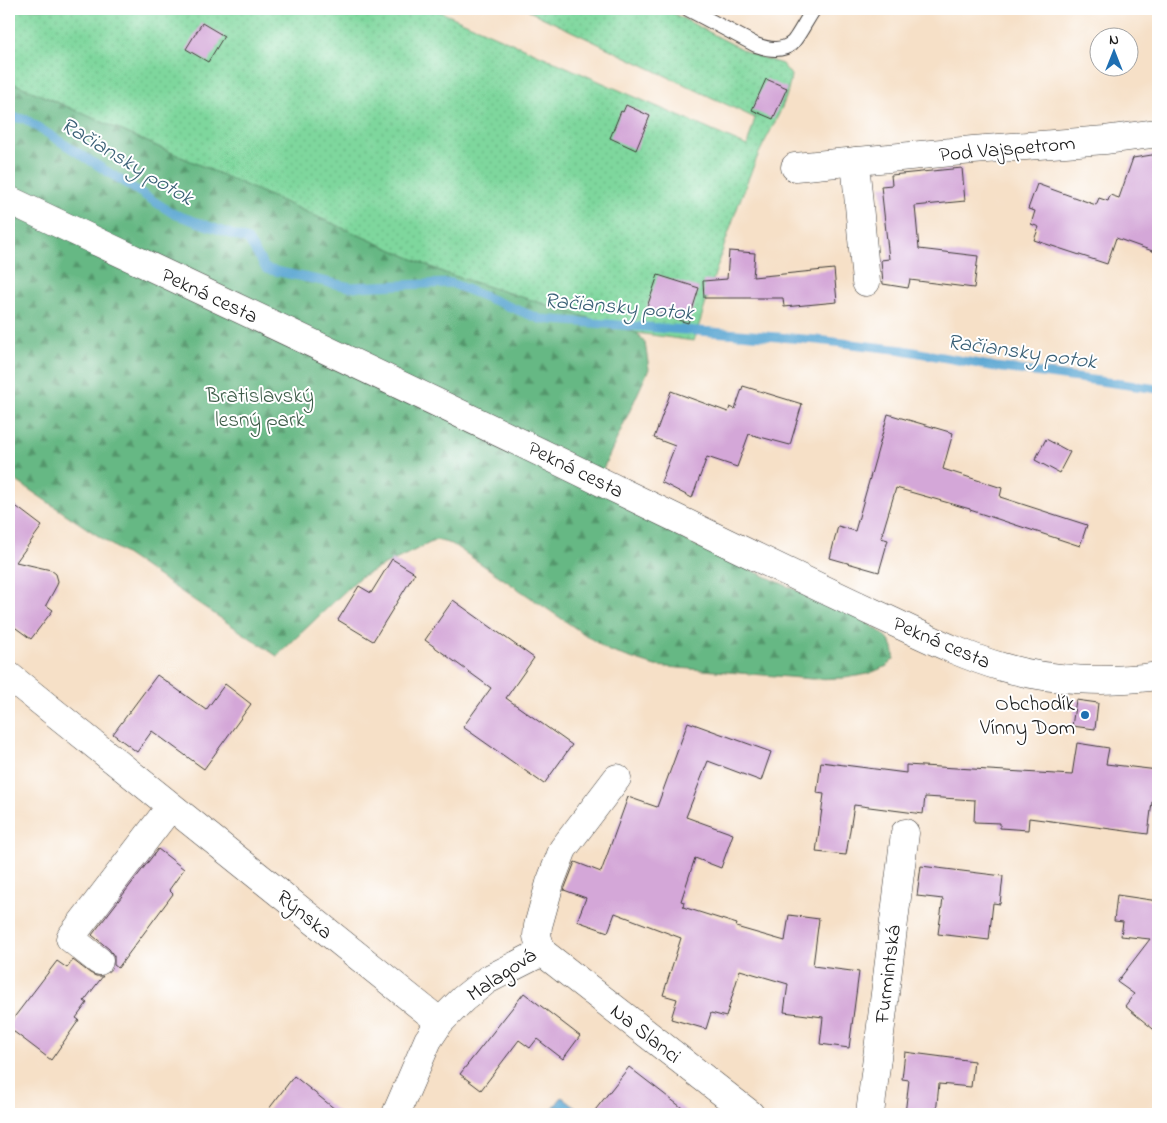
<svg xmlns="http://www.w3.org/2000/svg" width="1167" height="1123" viewBox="0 0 1167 1123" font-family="'Indie Flower',sans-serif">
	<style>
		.forest { fill: url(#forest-firs); stroke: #416a50 }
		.garden { fill: url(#garden-dots); stroke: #4d7a5c }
		.water { fill: url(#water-ripples); stroke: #3a6076 }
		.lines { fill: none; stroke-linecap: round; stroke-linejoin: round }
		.stream { stroke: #58a5d1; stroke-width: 9 }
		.building { fill: #d4a7d8 }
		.lane-casing { stroke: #3d3936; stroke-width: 16 }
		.street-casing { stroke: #3d3936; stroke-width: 29 }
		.lane { stroke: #fff; stroke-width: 14 }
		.street { stroke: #fff; stroke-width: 28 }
		.poi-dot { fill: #1f6fb2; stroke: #fff; stroke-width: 2 }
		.labels { text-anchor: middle; stroke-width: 4; stroke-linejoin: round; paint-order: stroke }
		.street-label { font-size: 21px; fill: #1c1c1c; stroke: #fff }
		.park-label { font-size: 21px; fill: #3e5d49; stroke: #fff }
		.poi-label { font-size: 21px; fill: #1c1c1c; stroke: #fff; text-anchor: end }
		.water-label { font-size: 22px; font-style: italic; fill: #3a6076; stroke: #fff }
	</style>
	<defs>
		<pattern id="forest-firs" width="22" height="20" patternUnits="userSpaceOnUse" patternTransform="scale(1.25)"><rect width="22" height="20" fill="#66b884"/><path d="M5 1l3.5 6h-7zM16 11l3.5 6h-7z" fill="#53956b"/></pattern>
		<pattern id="garden-dots" width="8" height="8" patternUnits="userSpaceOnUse" patternTransform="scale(1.25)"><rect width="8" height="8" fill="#7ed79d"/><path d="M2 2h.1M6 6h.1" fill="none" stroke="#6cb887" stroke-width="1.8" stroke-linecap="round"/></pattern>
		<pattern id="water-ripples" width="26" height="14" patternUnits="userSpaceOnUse" patternTransform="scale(1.25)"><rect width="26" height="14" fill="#58a5d1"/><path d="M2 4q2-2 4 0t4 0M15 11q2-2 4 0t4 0" fill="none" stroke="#4886a9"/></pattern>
	</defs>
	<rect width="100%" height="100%" fill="#fff"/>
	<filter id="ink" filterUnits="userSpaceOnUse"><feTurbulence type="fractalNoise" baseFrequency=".02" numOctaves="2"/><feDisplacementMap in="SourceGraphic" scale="10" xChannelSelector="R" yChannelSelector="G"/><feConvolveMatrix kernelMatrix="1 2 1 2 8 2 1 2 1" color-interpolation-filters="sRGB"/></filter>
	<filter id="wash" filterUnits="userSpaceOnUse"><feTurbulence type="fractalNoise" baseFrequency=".0096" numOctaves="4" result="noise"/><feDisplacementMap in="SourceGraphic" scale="20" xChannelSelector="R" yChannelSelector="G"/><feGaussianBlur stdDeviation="1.12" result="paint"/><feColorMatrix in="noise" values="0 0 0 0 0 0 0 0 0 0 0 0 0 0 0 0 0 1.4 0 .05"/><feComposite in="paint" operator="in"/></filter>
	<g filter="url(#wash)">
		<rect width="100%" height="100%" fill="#f6e0c7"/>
		<path class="forest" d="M9 81 445 273 637 333 645 343 649 369 603 469 627 508 691 543 861 619C876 629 896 638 894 659L887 666 868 674 845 678 812 679 655 666 609 651 452 544 436 540 360 577 277 656 9 476Z"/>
		<path class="garden" d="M9 9H434L747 146 755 118 529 11 530 9H665L751 54 782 64 791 75C788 105 768 132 756 160 731 219 713 280 694 341L637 333 445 273 9 81Z"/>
		<path class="water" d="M562 1097 576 1108 571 1114H548Z"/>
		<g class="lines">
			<path class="stream" d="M9 117 25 119 174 214 248 240 266 269 350 287 451 283 540 319 817 340 903 350 996 367 1158 389"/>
		</g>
		<g id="blocks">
			<path class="building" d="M202 23 224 36 208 62 186 49Z
				M766 79 787 88 773 119 752 110Z
				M626 105 650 116 636 150 610 138 621 111 623 112Z
				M1158 154V253L1116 238 1107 264 1034 240 1039 227 1031 224 1035 211 1028 209 1037 184 1096 205 1099 198 1108 201 1110 195 1119 198 1133 158Z
				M962 168 965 201 915 206 919 249 978 256 974 288 910 280 908 288 883 284 881 260 889 259 881 186 892 185 891 175Z
				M729 251 755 253 753 277 834 269 837 302 784 307 783 298H704L703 281 727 279Z
				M658 275 699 288 688 323 646 310Z
				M743 386 802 404 790 445 749 434 737 467 707 457 692 498 661 482 675 446 654 438 671 391 728 412 730 407 735 409Z
				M888 414 953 433 943 469 1002 488 1000 497 1087 525 1080 546 970 510V509L896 488 881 538 888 540 879 572 830 558 838 526 855 531Z
				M1046 439 1070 452 1059 473 1035 460Z
				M9 501 42 526 16 562 51 570 56 574 58 581 57 585 46 605 53 610 31 639 9 623Z
				M392 559 415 573 373 641 338 620 359 586 371 593Z
				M453 600 534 658 506 698 572 745 544 784 463 727 491 688 425 640Z
				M157 675 206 710 225 684 251 704 204 769 152 731 137 752 113 734Z
				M1076 700 1098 703 1095 729 1072 726Z
				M688 722 771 752 761 781 708 761 686 817 733 834 721 868 695 858 681 901 684 902 683 907 737 924 736 927 785 941 789 915 819 919 813 966 859 972 849 1048 820 1044 823 1017 784 1012 788 984 740 970 726 1017 711 1013 706 1029 671 1019 677 999 663 995 681 938 615 913 608 932 577 921 586 898 564 890 575 862 601 872 628 797 657 807Z
				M1077 743 1109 748 1106 764 1158 770V803L1152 802 1148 834 1029 818 1028 830 1000 828V823L974 822 975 800 925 797 923 814 854 805 846 855 816 852 824 794 817 793 821 762 906 773V765L1072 775Z
				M158 849 184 869 169 890 173 894 118 968 114 965V956L109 949 92 935Z
				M921 866 1003 876 1000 904 993 903 989 940 938 934 943 899 917 896Z
				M1117 895 1158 901V1033L1125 1006 1134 994 1117 982 1150 939 1121 936 1123 922 1114 921Z
				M73 960 90 973 96 976H103L84 1001 87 1003 76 1018 79 1020 51 1060 9 1028V1024L57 961 67 968Z
				M524 993 580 1036 563 1059 537 1039 530 1048 519 1040 481 1090 460 1074Z
				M905 1052 974 1061 971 1087 939 1084 936 1114H905L909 1080 902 1079Z
				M629 1067 690 1114H592Z
				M294 1076 341 1114H265Z"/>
		</g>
	</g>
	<g filter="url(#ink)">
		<use href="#blocks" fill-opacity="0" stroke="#3d3936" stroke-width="1"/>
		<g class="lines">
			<g class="lane-casing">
				<path id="lane" d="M688 9 756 45C767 49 782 52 792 43 797 39 808 17 814 9"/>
			</g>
			<g class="street-casing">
				<path id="street" d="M855 161 866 282
					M795 167 973 150 1105 140 1158 133
					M9 200C214 297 420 393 624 493 707 533 790 574 874 613 916 632 957 654 1002 667 1050 681 1109 683 1158 676
					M9 676 440 1022
					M542 952 750 1114
					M99 961 70 938 171 806
					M396 1114 428 1040 440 1022 463 999 487 980 542 952 537 936 538 926 550 883 563 849 617 778
					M870 1114 905 833"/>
			</g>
			<use href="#lane" class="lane"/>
			<use href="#street" class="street"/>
		</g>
	</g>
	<circle class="poi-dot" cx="1085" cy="715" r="5"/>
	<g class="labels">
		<g class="street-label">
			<text transform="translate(1007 148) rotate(-5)" y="7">Pod Vajspetrom</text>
			<text transform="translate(210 295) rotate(25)" y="7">Pekná cesta</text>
			<text transform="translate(576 469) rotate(26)" y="7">Pekná cesta</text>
			<text transform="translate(942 642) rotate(23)" y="7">Pekná cesta</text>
			<text transform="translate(305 914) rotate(39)" y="7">Rýnska</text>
			<text transform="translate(501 974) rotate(-34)" y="7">Malagová</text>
			<text transform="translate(887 974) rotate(-83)" y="7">Furmintská</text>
			<text transform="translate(646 1033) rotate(38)" y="7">Na Slanci</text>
		</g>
		<g class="park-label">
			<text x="260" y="402">Bratislavský<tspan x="260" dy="24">lesný park</tspan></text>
		</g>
		<g class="poi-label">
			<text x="1075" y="710">Obchodík<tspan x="1075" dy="24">Vínny Dom</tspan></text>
		</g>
		<g class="water-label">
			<text transform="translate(128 160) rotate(31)" y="8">Račiansky potok</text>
			<text transform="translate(619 305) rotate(5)" y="8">Račiansky potok</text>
			<text transform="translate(1022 350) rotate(8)" y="8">Račiansky potok</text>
		</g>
	</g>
	<rect width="1167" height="1123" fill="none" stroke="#fff" stroke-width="30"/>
	<g transform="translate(1114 52)"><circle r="24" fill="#ffffff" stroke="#a4a4a4"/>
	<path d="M0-4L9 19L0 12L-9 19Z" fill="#1f6fb2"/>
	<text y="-8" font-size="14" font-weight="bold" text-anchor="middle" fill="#1c1c1c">N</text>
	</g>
</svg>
